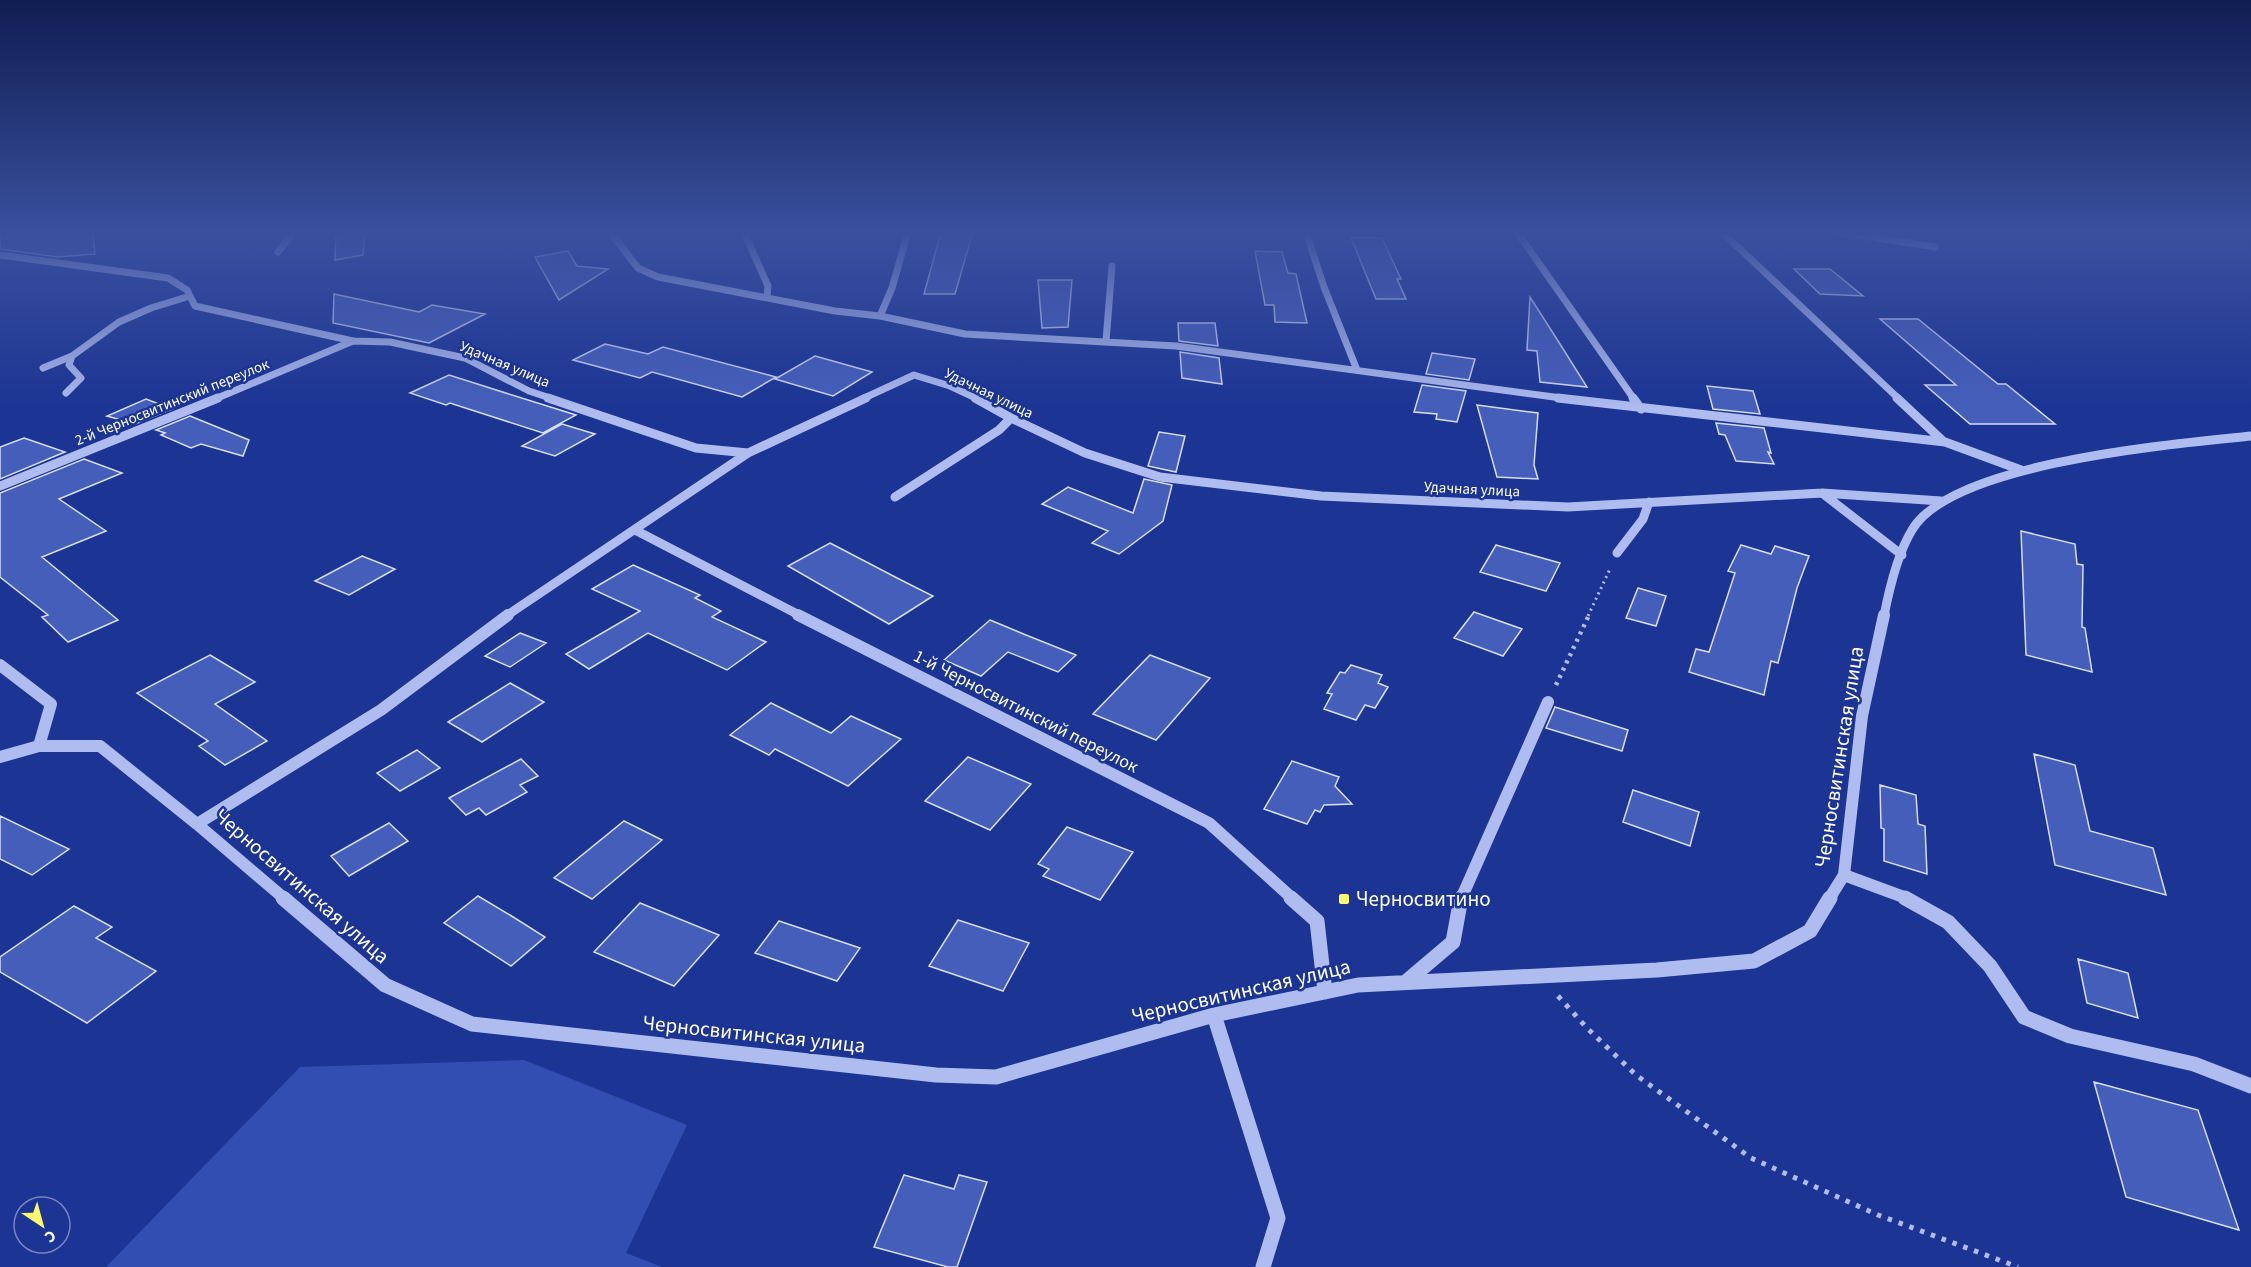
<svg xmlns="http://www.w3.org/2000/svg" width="2251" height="1267" viewBox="0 0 2251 1267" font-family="'Source Sans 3',sans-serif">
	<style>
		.green { fill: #334eb2 }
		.building { fill: #455eba; stroke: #d4ddfa; stroke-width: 1.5 }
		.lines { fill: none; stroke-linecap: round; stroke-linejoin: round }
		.path-far2 { stroke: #aebcef; stroke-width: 3; stroke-dasharray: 2 4; stroke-linecap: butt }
		.path-far1 { stroke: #aebcef; stroke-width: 4.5; stroke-dasharray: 3 5; stroke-linecap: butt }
		.path { stroke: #aebcef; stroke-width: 5; stroke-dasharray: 4.5 7; stroke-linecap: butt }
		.minor-far3 { stroke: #aebcef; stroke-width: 7 }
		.minor-far2 { stroke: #aebcef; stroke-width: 9 }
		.minor-far1 { stroke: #aebcef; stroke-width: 12 }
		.minor { stroke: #aebcef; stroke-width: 15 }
		.poi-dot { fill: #fff76c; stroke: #1c3493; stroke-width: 2 }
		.labels { text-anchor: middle; stroke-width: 5; stroke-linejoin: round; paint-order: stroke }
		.far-street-label { font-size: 15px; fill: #fff; stroke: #1c3493 }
		.street-label { font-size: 18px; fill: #fff; stroke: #1c3493 }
		.near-street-label { font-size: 21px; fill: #fff; stroke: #1c3493 }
		.near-poi-label { font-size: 21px; fill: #fff; stroke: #1c3493; text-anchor: start }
	</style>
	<rect width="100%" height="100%" fill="#1c3493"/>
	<path class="green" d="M524 1060 687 1125 626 1253 662 1267H106L300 1067Z"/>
	<path class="building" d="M0 232H93L95 254 57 257 0 249Z
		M336 232H365L363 255 335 260Z
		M941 232H973L955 294H924Z
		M1351 238H1382L1401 279H1397L1406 299H1376Z
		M568 251 577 266 608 269 559 300 535 257Z
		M1255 251 1282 252 1288 273 1296 274 1307 323 1275 322 1274 305H1265Z
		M1794 269H1830L1863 296 1820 294Z
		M1038 280H1072L1068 327 1042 328Z
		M334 294 419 312 432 305 485 314 429 343 333 323Z
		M1530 297 1560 344 1587 387 1540 382 1537 351 1527 350Z
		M1880 319H1918L1998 384H2006L2055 424H1970L1925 385H1956Z
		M1178 323H1215L1218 346 1179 341Z
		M605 344 648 354 663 347 776 377 742 397 652 372 640 378 573 360Z
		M1180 352 1219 358 1222 384 1182 378Z
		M1432 353 1475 359 1469 380 1426 374Z
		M815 356 872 372 833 396 775 379Z
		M449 375 512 395 576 415 543 433 450 403 446 405 410 393Z
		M1422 385 1466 391 1457 422 1436 419 1437 414 1414 412Z
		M1707 386 1753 391 1760 414 1713 409Z
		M146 399 172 409 135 424 107 416Z
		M1477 405 1538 413 1534 465 1538 479 1497 477Z
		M190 416 249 440 243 456 201 444 191 448 161 435 165 433 156 430Z
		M1716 423 1764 428 1771 453 1768 452 1774 464 1736 461 1725 435 1719 434Z
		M562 424 595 434 555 456 522 446Z
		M1159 432 1185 436 1176 472 1148 466Z
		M24 438 65 452 0 479V447Z
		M84 459 122 473 59 499 106 531 42 557 118 620 68 642 42 617 48 615 0 577V493Z
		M1144 479 1172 485 1163 521 1119 554 1092 543 1108 531 1042 504 1068 487 1133 513Z
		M2021 531 2075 544 2077 564 2083 565 2082 627 2085 628 2092 672 2026 655Z
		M830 543 899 579 933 596 889 624 788 566Z
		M1496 545 1560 563 1546 591 1480 572Z
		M1741 545 1771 554 1775 546 1809 556 1797 588 1778 663 1771 661 1764 695 1689 672 1696 649 1709 652 1735 573 1728 571Z
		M362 556 395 569 349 595 315 581Z
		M633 565 700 595 695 598 721 611 712 617 766 642 727 670 648 633 589 669 566 654 640 611 592 589Z
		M1638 588 1666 596 1656 626 1626 618Z
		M1474 612 1522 629 1503 656 1454 638Z
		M990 620 1026 635 1076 655 1058 672 1008 652 981 676 944 660Z
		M520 633 546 643 510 667 485 656Z
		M210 655 255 682 215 704 267 741 225 765 199 746 208 741 137 693Z
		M1150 655 1210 678 1156 740 1093 714Z
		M1351 665 1382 675 1378 683 1388 687 1375 708 1365 705 1356 720 1324 709 1332 694 1327 693 1340 672 1345 673Z
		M510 683 544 702 482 742 448 722Z
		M771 703 831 733 851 716 901 739 848 786 775 749 769 755 730 735Z
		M1555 707 1628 730 1622 751 1546 728Z
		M417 750 440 768 400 791 377 773Z
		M2034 754 2075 765 2090 831 2153 848 2166 895 2055 865Z
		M968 757 1031 784 990 830 925 801Z
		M521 759 538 776 520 785 527 792 486 815 479 808 466 815 449 798Z
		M1292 761 1339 777 1335 786 1352 804 1324 805 1320 812 1315 810 1307 824 1264 809Z
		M1880 785 1916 795 1918 824 1925 826 1927 874 1884 861V829L1881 828Z
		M1633 790 1699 812 1690 846 1623 822Z
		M0 816 69 849 32 875 0 859Z
		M624 821 662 840 592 899 554 878Z
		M389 823 408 841 349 876 331 856Z
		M1067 827 1133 852 1100 900 1043 876 1049 869 1038 864Z
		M478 896 510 915 545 937 511 966 444 923Z
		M640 903 719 935 674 986 594 952Z
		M74 906 112 927 96 938 156 971 87 1023 0 972V957Z
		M958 920 1029 943 1003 991 929 966Z
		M779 921 860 948 837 981 755 953Z
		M2078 959 2128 973 2138 1018 2087 1003Z
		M2094 1082 2198 1110 2239 1230 2126 1197Z
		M904 1175 954 1189 959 1175 987 1182 957 1267H948L874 1247Z"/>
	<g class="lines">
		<path class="path-far2" d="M1588 616 1610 569"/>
		<path class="path-far1" d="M1556 685 1589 615"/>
		<path class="path" d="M1558 996 1587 1028 1636 1075 1751 1158 1878 1215 2018 1267"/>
		<path class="minor-far3" d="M610 232 638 268 658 277 835 311 880 316 965 334 1176 346 1569 399
			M744 232 768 286 767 297
			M1306 232 1324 287 1357 370
			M1517 232 1634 399
			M1722 232 1899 399
			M1840 232 1935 247
			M278 252 294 232
			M0 255 168 278 187 290 195 306 353 341 390 342 465 358 529 391 553 399
			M880 316 892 288 908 232
			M1106 341 1112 266
			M43 368 72 356 119 322 151 308 190 296
			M66 393 81 378 69 365 72 356
			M215 399 353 341
			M862 399 914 375 950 386 978 399"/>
		<path class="minor-far2" d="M548 398 696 448 748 453 866 398
			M975 398 1011 418 1085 453 1160 477 1321 496 1568 507 1822 493 1941 501
			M1558 398 1945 442 2021 470
			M1633 398 1641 409
			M1897 398 1944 442
			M0 486 218 398
			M1822 493 1902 555
			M895 497 999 430 1011 418
			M635 530 801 616
			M1617 553 1643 519 1649 502
			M506 616 748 453
			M1884 616C1889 590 1898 553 1912 530 1952 462 2175 444 2251 436"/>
		<path class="minor-far1" d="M798 615 1209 823 1293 899
			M0 665 51 704 39 746
			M0 757 39 746H100L197 824 285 899
			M197 824 381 710 508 615
			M1844 875 1909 899
			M1461 899 1548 702
			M1829 899 1844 875 1862 716 1884 615"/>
		<path class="minor" d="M283 898 385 985 472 1024 936 1075 996 1077 1214 1015 1358 985 1657 970 1754 961 1810 931 1830 898
			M1291 898 1317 921 1325 992
			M1905 898 1948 922 1990 966 2024 1017 2070 1036 2194 1064 2251 1086
			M1407 981 1453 942 1461 898
			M1214 1015 1278 1218 1263 1267"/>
	</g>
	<linearGradient id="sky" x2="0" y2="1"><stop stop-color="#0f1d51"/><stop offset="0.57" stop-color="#3a509e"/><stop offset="1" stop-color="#3a509e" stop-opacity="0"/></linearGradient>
	<rect width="2251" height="409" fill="url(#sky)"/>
	<rect class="poi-dot" x="1338" y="893" width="12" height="12" rx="3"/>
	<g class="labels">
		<g class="far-street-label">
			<text transform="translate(505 364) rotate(23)" y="5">Удачная улица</text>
			<text transform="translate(989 393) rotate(26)" y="5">Удачная улица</text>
			<text transform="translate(172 402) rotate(-22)" y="5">2-й Черносвитинский переулок</text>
			<text transform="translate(1472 489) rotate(3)" y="5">Удачная улица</text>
		</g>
		<g class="street-label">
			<text transform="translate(1026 711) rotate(27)" y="6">1-й Черносвитинский переулок</text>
		</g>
		<g class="near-street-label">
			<text transform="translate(1839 757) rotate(-81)" y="7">Черносвитинская улица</text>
			<text transform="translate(302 886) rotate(41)" y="7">Черносвитинская улица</text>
			<text transform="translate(1241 991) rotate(-13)" y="7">Черносвитинская улица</text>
			<text transform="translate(754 1034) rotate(6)" y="7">Черносвитинская улица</text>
		</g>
		<g class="near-poi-label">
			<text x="1356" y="906">Черносвитино</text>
		</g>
	</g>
	<g transform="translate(42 1225) rotate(144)"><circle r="28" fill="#1c3493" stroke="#7785be" stroke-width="1.5"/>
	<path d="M0-4.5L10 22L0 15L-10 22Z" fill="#fff76c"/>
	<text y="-9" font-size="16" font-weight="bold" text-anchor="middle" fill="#ffffff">С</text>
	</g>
</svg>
